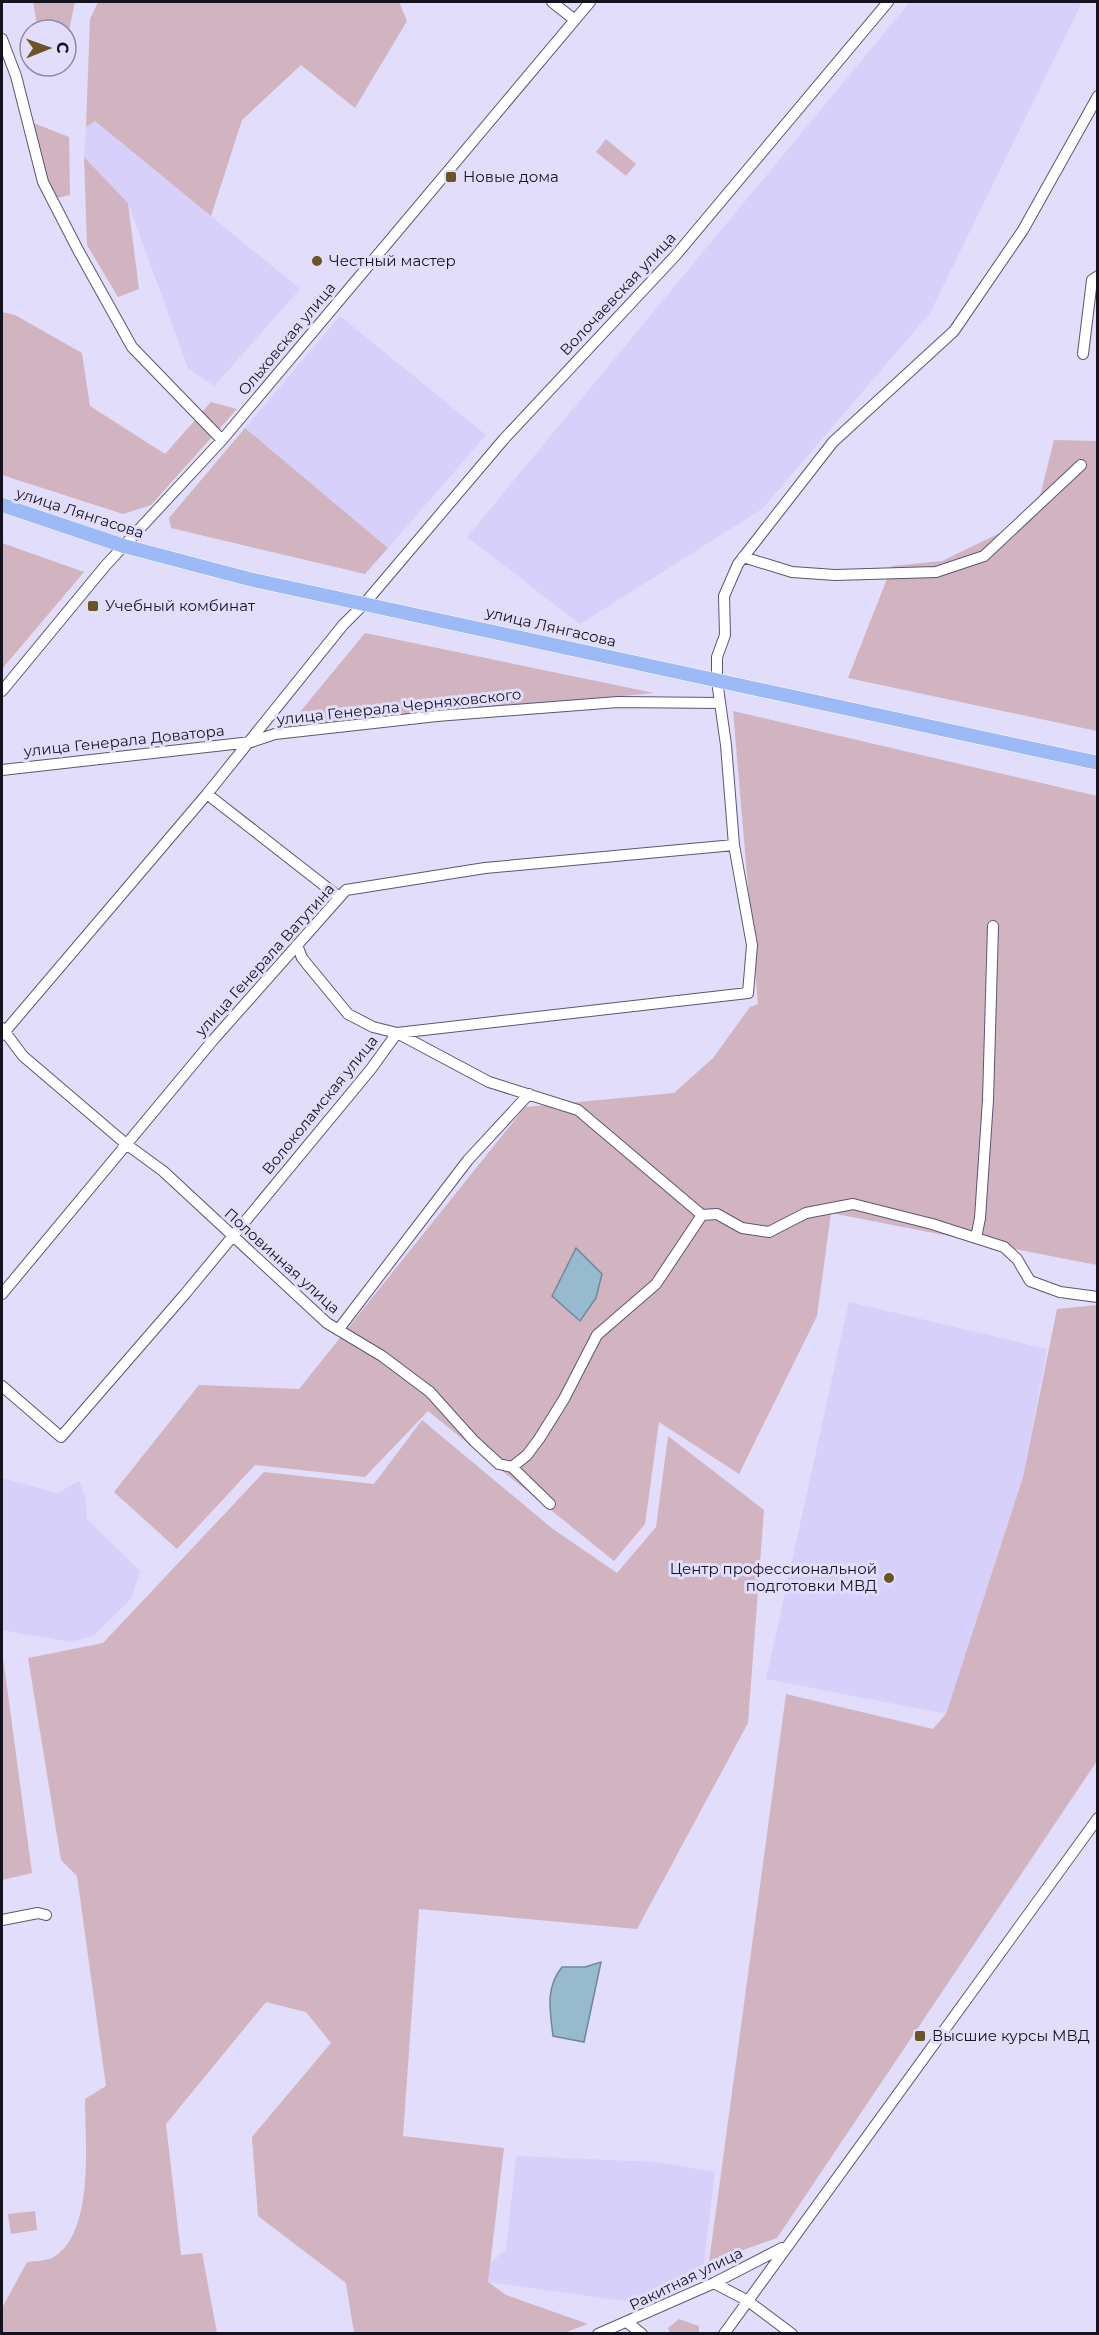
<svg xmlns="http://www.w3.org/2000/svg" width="1099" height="2335" viewBox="0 0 1099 2335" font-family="Montserrat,sans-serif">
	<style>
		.built { fill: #d7d0fb }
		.green { fill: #d2b4c0 }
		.water { fill: #97bace; stroke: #70889a; stroke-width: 1.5 }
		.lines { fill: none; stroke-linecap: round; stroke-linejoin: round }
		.minor-casing { stroke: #5b5674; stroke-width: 12 }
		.major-casing { stroke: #fff; stroke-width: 15 }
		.minor { stroke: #fff; stroke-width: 10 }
		.major { stroke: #9cbaf5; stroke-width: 14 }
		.poi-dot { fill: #6c5324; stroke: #e1ddfa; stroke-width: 2 }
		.labels { text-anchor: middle; stroke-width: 6; stroke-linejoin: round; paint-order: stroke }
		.poi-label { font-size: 15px; fill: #15131f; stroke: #e1ddfa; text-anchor: start }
		.street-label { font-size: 15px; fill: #15131f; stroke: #e1ddfa }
	</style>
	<rect width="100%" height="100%" fill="#e1ddfa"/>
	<path class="built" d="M910 2H1082L930 313 762 509 580 624 467 537Z
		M95 121 300 289 214 386 188 368 128 203 84 157 86 127Z
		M340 316 486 435 388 548 245 428Z
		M849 1302 1047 1349 1023 1477 946 1714 766 1679Z
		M2 1478 57 1493 79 1481 86 1500 87 1519 140 1571 131 1599 93 1636 70 1642 2 1630Z
		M516 2156 655 2162 715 2172 702 2278 653 2305 488 2282 489 2264 506 2250Z"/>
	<path class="green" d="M33 2H75L66 45V30H38Z
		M98 2H399L407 21 355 108 301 65 242 120 211 216 95 121 86 127 90 19Z
		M31 122 69 137 70 195 57 198 45 181Z
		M606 139 636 164 626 176 596 152Z
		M84 157 128 203 139 289 118 297 87 245Z
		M2 312 15 315 82 353 90 406 165 454 211 402 237 409 151 505 123 514 2 475Z
		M245 428 388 548 365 574 171 528 169 518Z
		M1054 440 1097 441V731L848 678 892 566 942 561 1035 516Z
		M2 543 84 572 2 669Z
		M365 633 654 693 286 729Z
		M733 711 1097 796V1265L831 1213 817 1316 739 1474 659 1422 645 1524 614 1561 428 1411 365 1477 255 1465 177 1549 114 1492 199 1385 299 1389 525 1107 674 1093 713 1058 750 1007 758 1004Z
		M1097 1305V1761L777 2238 709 2262 786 1694 933 1729 946 1714 1023 1477 1057 1309Z
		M422 1420 553 1529 617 1573 656 1527 668 1436 764 1510 748 1723 637 1929 419 1909 403 2136 504 2148 488 2282 506 2295 588 2324 561 2334 354 2333 346 2283 258 2216 252 2137 331 2043 306 2012 266 2002 166 2124 181 2255 202 2253 217 2333H2V2308L27 2262C34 2261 48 2261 54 2257 95 2231 85 2141 85 2099L106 2086 77 1876 61 1860 28 1658 103 1643 264 1472 374 1484Z
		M2 1650 32 1873 2 1880Z
		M35 2211 37 2230 11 2234 8 2214Z
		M679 2319 699 2326V2333H670L668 2328Z"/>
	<path class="water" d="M576 1248 602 1274 596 1298 580 1321 552 1296Z
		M601 1962 584 2042 553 2036C550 2010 545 1988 562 1967H585Z"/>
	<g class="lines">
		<g class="minor-casing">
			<path id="minor" d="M552 2 575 20
				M2 39 16 76 43 182 78 250 132 347 222 440
				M1083 354 1092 280 1098 276
				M743 557 792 572 835 575 936 572 984 556 1081 465
				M2 691 106 565 222 440 590 2
				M2 770 251 742 275 734 437 716 618 702 720 703
				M207 794 339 897
				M297 945 302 958 348 1014 373 1027 397 1033 489 1082 578 1110 702 1215 717 1214 742 1228 769 1232 806 1213 853 1204 932 1224 1004 1247 1017 1259 1030 1281 1060 1292 1098 1297
				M2 1028 23 1056 126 1144 163 1171 327 1323 382 1356 430 1392 474 1441 499 1464 512 1467 550 1504
				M2 1035 207 794 343 625 365 603 504 439 676 255 888 2
				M976 1238 980 1218 988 1100 993 926
				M2 1294 214 1039 346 890 485 868 734 845
				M338 1330 468 1160 529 1094
				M2 1386 61 1437 185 1294 371 1069 397 1033 748 993 752 945 734 845 726 745 717 681V657L725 635 724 596 738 564 833 442 954 331 1023 230 1098 96
				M512 1467 527 1455 539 1439 564 1399 597 1335 656 1284 702 1215
				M2 1920 38 1913 46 1915
				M714 2283 748 2301 792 2334
				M628 2323 642 2334
				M598 2334 714 2283 782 2248
				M724 2334 1098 1818"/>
		</g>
		<g class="major-casing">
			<path id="major" d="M2 505 124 546 249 579 1098 763"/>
		</g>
		<use href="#minor" class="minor"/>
		<use href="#major" class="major"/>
	</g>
	<g class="poi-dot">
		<rect x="445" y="171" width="12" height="12" rx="3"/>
		<circle cx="317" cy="261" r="6"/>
		<rect x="87" y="600" width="12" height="12" rx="3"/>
		<circle cx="889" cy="1578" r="6"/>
		<rect x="914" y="2030" width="12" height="12" rx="3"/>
	</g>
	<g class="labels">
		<g class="poi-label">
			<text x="463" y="182">Новые дома</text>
			<text x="329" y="266">Честный мастер</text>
			<text x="105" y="611">Учебный комбинат</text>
			<text x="877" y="1574" text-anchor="end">Центр профессиональной<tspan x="877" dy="17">подготовки МВД</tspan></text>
			<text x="932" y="2041">Высшие курсы МВД</text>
		</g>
		<g class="street-label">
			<text transform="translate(618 294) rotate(-47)" y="5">Волочаевская улица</text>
			<text transform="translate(287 339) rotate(-50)" y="5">Ольховская улица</text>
			<text transform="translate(80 513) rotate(18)" y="5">улица Лянгасова</text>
			<text transform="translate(551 627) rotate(13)" y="5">улица Лянгасова</text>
			<text transform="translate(399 707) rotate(-6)" y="5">улица Генерала Черняховского</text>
			<text transform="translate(124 741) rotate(-6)" y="5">улица Генерала Доватора</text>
			<text transform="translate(265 960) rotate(-48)" y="5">улица Генерала Ватутина</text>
			<text transform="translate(320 1105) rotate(-51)" y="5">Волоколамская улица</text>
			<text transform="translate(282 1261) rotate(42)" y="5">Половинная улица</text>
			<text transform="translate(686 2279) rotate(-26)" y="5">Ракитная улица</text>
		</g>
	</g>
	<rect width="1099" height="2335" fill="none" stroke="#15131f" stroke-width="6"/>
	<g transform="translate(48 48) rotate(89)"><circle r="28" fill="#e1ddfa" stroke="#8f8ca2" stroke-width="1.5"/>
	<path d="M0-4.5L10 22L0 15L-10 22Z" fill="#6c5324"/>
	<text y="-9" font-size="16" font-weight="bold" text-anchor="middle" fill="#15131f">С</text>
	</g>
</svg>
